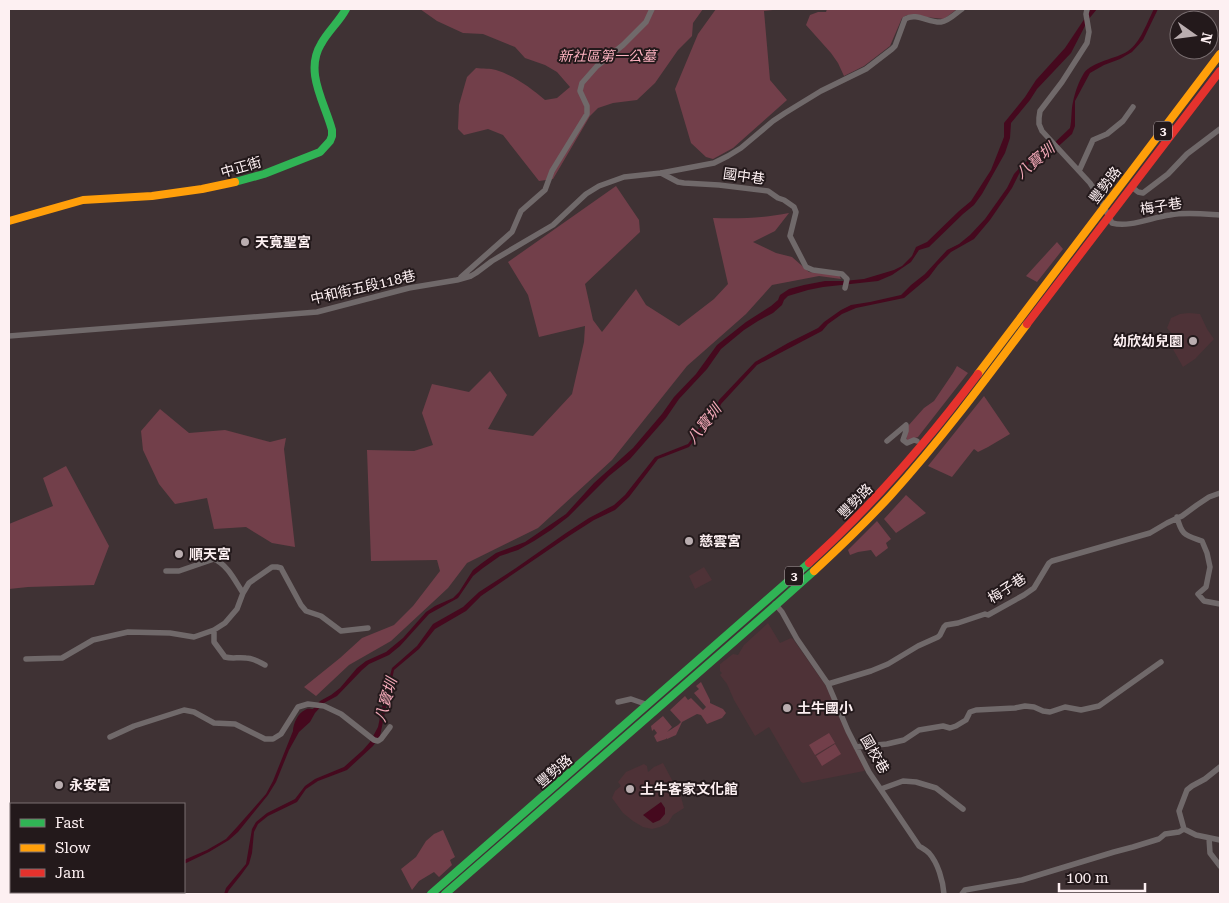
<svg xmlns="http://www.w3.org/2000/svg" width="1229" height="903" viewBox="0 0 1229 903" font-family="'Roboto Serif','Noto Sans TC',serif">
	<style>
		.built { fill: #4e3237 }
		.green { fill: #723f4a }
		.water { fill: #45091e }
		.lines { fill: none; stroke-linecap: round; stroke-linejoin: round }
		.street { stroke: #70696a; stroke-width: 5.5 }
		.fast { stroke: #30b455; stroke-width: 8 }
		.slow { stroke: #ff9f0a; stroke-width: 8 }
		.jam { stroke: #e5322d; stroke-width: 8 }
		.poi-dot { fill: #baaeb0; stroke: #23191b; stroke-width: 2 }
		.labels { text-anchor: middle; stroke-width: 4; stroke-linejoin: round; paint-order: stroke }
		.shield { fill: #23191b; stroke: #bcb0b2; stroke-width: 1 }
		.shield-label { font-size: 12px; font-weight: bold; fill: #fdf0f2 }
		.park-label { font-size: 14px; font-style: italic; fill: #feb3c1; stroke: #23191b }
		.street-label { font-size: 14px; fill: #fdf0f2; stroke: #23191b }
		.poi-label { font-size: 14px; font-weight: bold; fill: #fdf0f2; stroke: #23191b; text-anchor: start }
		.water-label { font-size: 15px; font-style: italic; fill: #f2a8b7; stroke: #23191b }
	</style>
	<rect width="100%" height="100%" fill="#3f3234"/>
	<path class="built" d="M1189 313 1200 314 1207 329 1214 339 1195 359 1183 367 1170 344V342L1175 340V337L1167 328 1171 318 1180 314Z
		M704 567 712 580 695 589 689 576Z
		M768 623 780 643 791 638 793 639 826 686 866 769 864 771 803 783 801 782 769 727 755 736 734 700 727 684 720 675 722 673 720 671V664L733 654 738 655 744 645Z
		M663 763 681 797 684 808 673 815 668 823 660 827 652 829 643 827 633 821 623 813 612 798 615 791 621 786 618 782 626 772 644 764 647 766 648 772 654 767Z"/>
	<path class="green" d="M420 9H703L693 23 692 36 678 50 655 83 637 100 613 103 598 108 590 116 553 179 539 181 503 135 488 129 464 135 458 129 459 105 467 77 476 68C483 69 490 68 496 70 515 76 531 88 545 100L557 98 570 87 557 72 545 65 525 58 515 47 483 34 463 33 437 21Z
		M716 9H782L764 11 770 80 787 100 733 148 713 159 706 157 691 143 675 89 698 34Z
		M827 9H957L944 19 907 15 902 18 890 46 864 66 844 76 838 63 831 53 806 25 810 15 818 12H826Z
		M616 186 639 220 640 232 585 284 593 320 602 332 636 289 646 305 679 326 714 299 728 284 713 218C739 219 763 218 789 213L775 231 753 242 776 253 792 257 809 272 839 275 841 279 819 276 772 285 746 314 687 366 612 460 538 528 467 563 448 588 391 641 349 665 316 696 304 687 340 658 362 638 394 625 413 606 440 571 437 560 371 561 367 450 414 451 433 445 422 413 432 384 469 392 490 371 507 395 488 429 533 436 572 394 584 342 585 326 539 337 528 295 508 262Z
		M1057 242 1063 249 1037 282 1026 276Z
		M957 366 968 373 918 437 906 441 908 426 924 408 934 401 953 373Z
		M984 396 1010 434 988 447 978 452 974 449 952 477 928 466Z
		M160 409 189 433 225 430 270 442 286 438 284 449 295 547 272 543 246 527 214 529 207 498 175 504 159 484 143 450 141 431Z
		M66 466 109 546 94 585 28 587 9 589V524L53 506 43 478Z
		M906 495 926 513 896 533 884 519Z
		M877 521 891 539 886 543 888 548 876 557 871 550 858 552 850 555 848 550Z
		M701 682 710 700V703L723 709 726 713 722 718 707 724 701 715 697 714 682 722 676 735 667 739 666 738V739L657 742 654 736 657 733 654 729 652 731 651 726 663 716 672 727 667 732 678 725 681 722 670 710 685 696 688 700 691 698 703 710 706 707 694 693 699 689 696 686Z
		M829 733 835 743 815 755 809 745Z
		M835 744 841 754 822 766 816 756Z
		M443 830 455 857 450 860 452 865 439 877 434 872 419 881 412 890 401 869 416 857 426 841 434 834Z"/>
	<path class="water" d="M1091 9H1097L1088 20 1071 53 1037 89 1030 100 1011 123 1010 138 1005 153 982 194 974 205 963 214 929 247 919 250 911 262 892 275 878 281 823 287 808 290 788 296 784 300 782 305 773 313 758 321 744 330 721 349 707 369 679 399 666 418 630 459 609 476 568 517 551 530 534 541 518 550 500 556 483 568 473 576 458 598 429 614 400 646 389 655 369 664 362 670 337 696 324 703 315 713 310 722 299 732 289 750 276 782 268 795 238 832 229 840 209 852 184 864V860L207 850 226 839 237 827 266 794 273 781 293 731C293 724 298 713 305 710 307 708 311 709 313 709L320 701 331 695 340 688 357 668 366 661 386 652 403 638 426 612 435 606 453 598 459 592 473 570 482 563 496 553 525 542 566 514 594 483 633 448 662 414 674 397 696 374 717 345 746 322 771 306 778 300 780 295 789 289 804 285 825 281H844L864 279 894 270 902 266 912 256 916 247 927 242 959 211 971 201 991 170 1004 137V123L1025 97 1036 80 1065 48Z
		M1154 9H1158L1143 40 1132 52 1120 59 1104 65 1090 73 1075 101V126L1072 134 1052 152 1029 164 1020 172 1012 188 990 220 974 239 951 252 938 265 929 277 904 298 856 308 842 314 828 324 822 331 757 365 721 404 719 409 709 419 700 433 689 447 658 459 629 497 615 510 594 520 569 536 481 596 466 611 435 629 419 649 394 670 380 736 373 746 347 770 318 781 306 789 297 802 268 816 258 824 254 832 252 853 249 864 241 875 229 890 227 894H224L226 888 246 864 252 829 256 822 267 813 295 799 305 786 315 779 344 767 363 750 370 742 378 727 383 703 392 668 417 646 433 624 463 607 479 592 516 568 566 533 589 518 614 505 625 495 655 457 688 444 706 418 716 408 719 400 755 362 788 343 818 328 824 322 841 310 851 305 870 302 901 295 911 285 925 274 947 250 959 244 970 235 985 219 1007 188 1014 174 1024 163 1048 149 1070 128C1072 120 1071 110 1073 102 1075 92 1079 81 1084 73 1093 61 1116 59 1128 51 1141 42 1147 22 1154 9Z
		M661 802 665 808V814L660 820 653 823 643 815Z"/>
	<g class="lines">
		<path class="street" d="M1087 9 1086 14 1089 32 1087 43 1062 82 1040 111 1039 118V124L1042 131 1090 183 1099 197 1112 223C1130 228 1152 217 1170 215 1186 212 1204 214 1220 215
			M1079 171 1093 140 1107 134 1123 121 1133 107
			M661 173 678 182 684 183 719 185 768 191 778 198 784 200 794 207 796 212 790 236 806 267 813 270 842 274 847 279 845 288
			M1132 187 1138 192 1143 193 1168 174 1187 154 1220 129
			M461 277 512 232 521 211 545 190 552 171 587 114V106L580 91 582 83 597 66 623 45 646 22 652 9
			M9 336 317 312 409 288 457 280 471 276 476 273 492 261 553 225 586 194 599 186 624 177 661 173 714 163 728 156 741 148 773 121 785 113 821 91 866 69 892 49 895 46 905 19C916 12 929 23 941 22 949 21 956 13 962 9
			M887 441 906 425V431L903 440 907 443 914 440 917 441
			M1177 517C1182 536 1185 535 1202 541L1207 553 1210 567 1206 587 1198 594 1204 601 1220 604
			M166 571H179L214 559C228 565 235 581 243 593
			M775 604 782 612 797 639 828 684 848 731 869 772 919 846C922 848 926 850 929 853 938 863 943 881 944 894
			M214 630V642L225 657C232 659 238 657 246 658 253 658 259 662 265 665
			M26 659 62 658 93 640 128 632 170 633 194 637 214 630 225 623 237 609 243 593 249 583 272 567H277L281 568 282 570 301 605 306 611 321 616 341 631 368 628
			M828 684 871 671 888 664 918 646 938 637 940 635 944 627 946 625 958 623 985 614 988 615 1024 595 1034 588 1049 563 1052 561 1150 533 1167 523 1182 516 1197 505 1209 497 1220 493
			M618 702 631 699 648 705
			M110 737 134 726 184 710 194 712 214 723 235 724 265 739H273L281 734 298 707 308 704 324 706 341 714 374 740 378 741 381 739 390 727
			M856 747 887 744 904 740 919 730 943 726 950 728 956 726 966 720 970 712 976 710 1015 708 1025 706 1034 707 1043 711 1050 712 1065 707 1081 710 1099 706 1161 662
			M1220 767 1205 779 1192 786 1187 790 1179 811 1184 829 1196 835 1220 840
			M881 789 903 781 916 782 936 788 963 809
			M1209 838 1210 853 1220 866
			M962 894 965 890 1022 880 1114 852 1133 847 1159 839 1165 834 1179 832 1184 829"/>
		<path class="fast" d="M235 182 264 174 320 152 330 141 332 136V130C325 103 304 72 321 44 328 31 339 22 346 9
			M431 894 809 563
			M445 894 776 605 814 571"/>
		<path class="slow" d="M9 221 83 200 152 196 202 189 235 182
			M978 374 1220 54
			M814 571C840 547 866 522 890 496 939 442 983 383 1027 324"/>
		<path class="jam" d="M1027 324 1220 71
			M809 563C872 506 927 442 978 374"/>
	</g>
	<g class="poi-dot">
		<circle cx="245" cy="242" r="5"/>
		<circle cx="1193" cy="341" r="5"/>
		<circle cx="689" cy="541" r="5"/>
		<circle cx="179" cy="554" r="5"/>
		<circle cx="787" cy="708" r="5"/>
		<circle cx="59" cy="785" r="5"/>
		<circle cx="630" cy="789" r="5"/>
	</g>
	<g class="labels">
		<g class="shield">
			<rect x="1154" y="121.5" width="18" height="19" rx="4"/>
			<rect x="785" y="566.5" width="18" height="19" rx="4"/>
		</g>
		<g class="shield-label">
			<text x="1163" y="135">3</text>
			<text x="794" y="580">3</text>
		</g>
		<g class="park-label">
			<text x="607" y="61">新社區第一公墓</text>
		</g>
		<g class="street-label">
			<text transform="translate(241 167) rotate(-16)" y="5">中正街</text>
			<text transform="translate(744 176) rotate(8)" y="5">國中巷</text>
			<text transform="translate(1105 185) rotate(-53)" y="5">豐勢路</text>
			<text transform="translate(1161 206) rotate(-9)" y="5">梅子巷</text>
			<text transform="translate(363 287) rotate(-13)" y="5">中和街五段118巷</text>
			<text transform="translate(855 501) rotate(-45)" y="5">豐勢路</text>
			<text transform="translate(1007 588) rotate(-33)" y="5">梅子巷</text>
			<text transform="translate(875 754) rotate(60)" y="5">國校巷</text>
			<text transform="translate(554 771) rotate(-41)" y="5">豐勢路</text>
		</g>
		<g class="poi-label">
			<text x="255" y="247">天寬聖宮</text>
			<text x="1183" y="346" text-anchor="end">幼欣幼兒園</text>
			<text x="699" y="546">慈雲宮</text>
			<text x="189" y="559">順天宮</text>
			<text x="797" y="713">土牛國小</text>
			<text x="69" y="790">永安宮</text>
			<text x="640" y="794">土牛客家文化館</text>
		</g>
		<g class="water-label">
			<text transform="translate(1035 161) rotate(-40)" y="5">八寶圳</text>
			<text transform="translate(704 424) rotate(-51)" y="5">八寶圳</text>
			<text transform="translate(386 700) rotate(-74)" y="5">八寶圳</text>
		</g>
	</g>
	<rect width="1229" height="903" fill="none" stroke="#fdf0f2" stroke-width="20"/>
	<rect x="10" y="803" width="175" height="90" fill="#23191b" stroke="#7a6f71"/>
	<rect x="20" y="819" width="25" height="8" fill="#30b455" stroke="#7a6f71"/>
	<text x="55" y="828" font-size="15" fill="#fdf0f2">Fast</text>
	<rect x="20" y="844" width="25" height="8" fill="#ff9f0a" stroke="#7a6f71"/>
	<text x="55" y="853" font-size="15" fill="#fdf0f2">Slow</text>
	<rect x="20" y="869" width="25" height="8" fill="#e5322d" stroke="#7a6f71"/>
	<text x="55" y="878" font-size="15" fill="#fdf0f2">Jam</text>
	<g transform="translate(1194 35) rotate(104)"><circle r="24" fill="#23191b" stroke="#7a6f71"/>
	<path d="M0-4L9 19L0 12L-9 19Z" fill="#baaeb0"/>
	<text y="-8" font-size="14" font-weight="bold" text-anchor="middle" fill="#fdf0f2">N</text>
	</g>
	<path d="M1059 883v8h86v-8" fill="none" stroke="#fdf0f2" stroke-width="2.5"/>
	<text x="1066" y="883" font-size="15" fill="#fdf0f2" stroke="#23191b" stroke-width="4" paint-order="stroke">100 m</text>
</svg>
